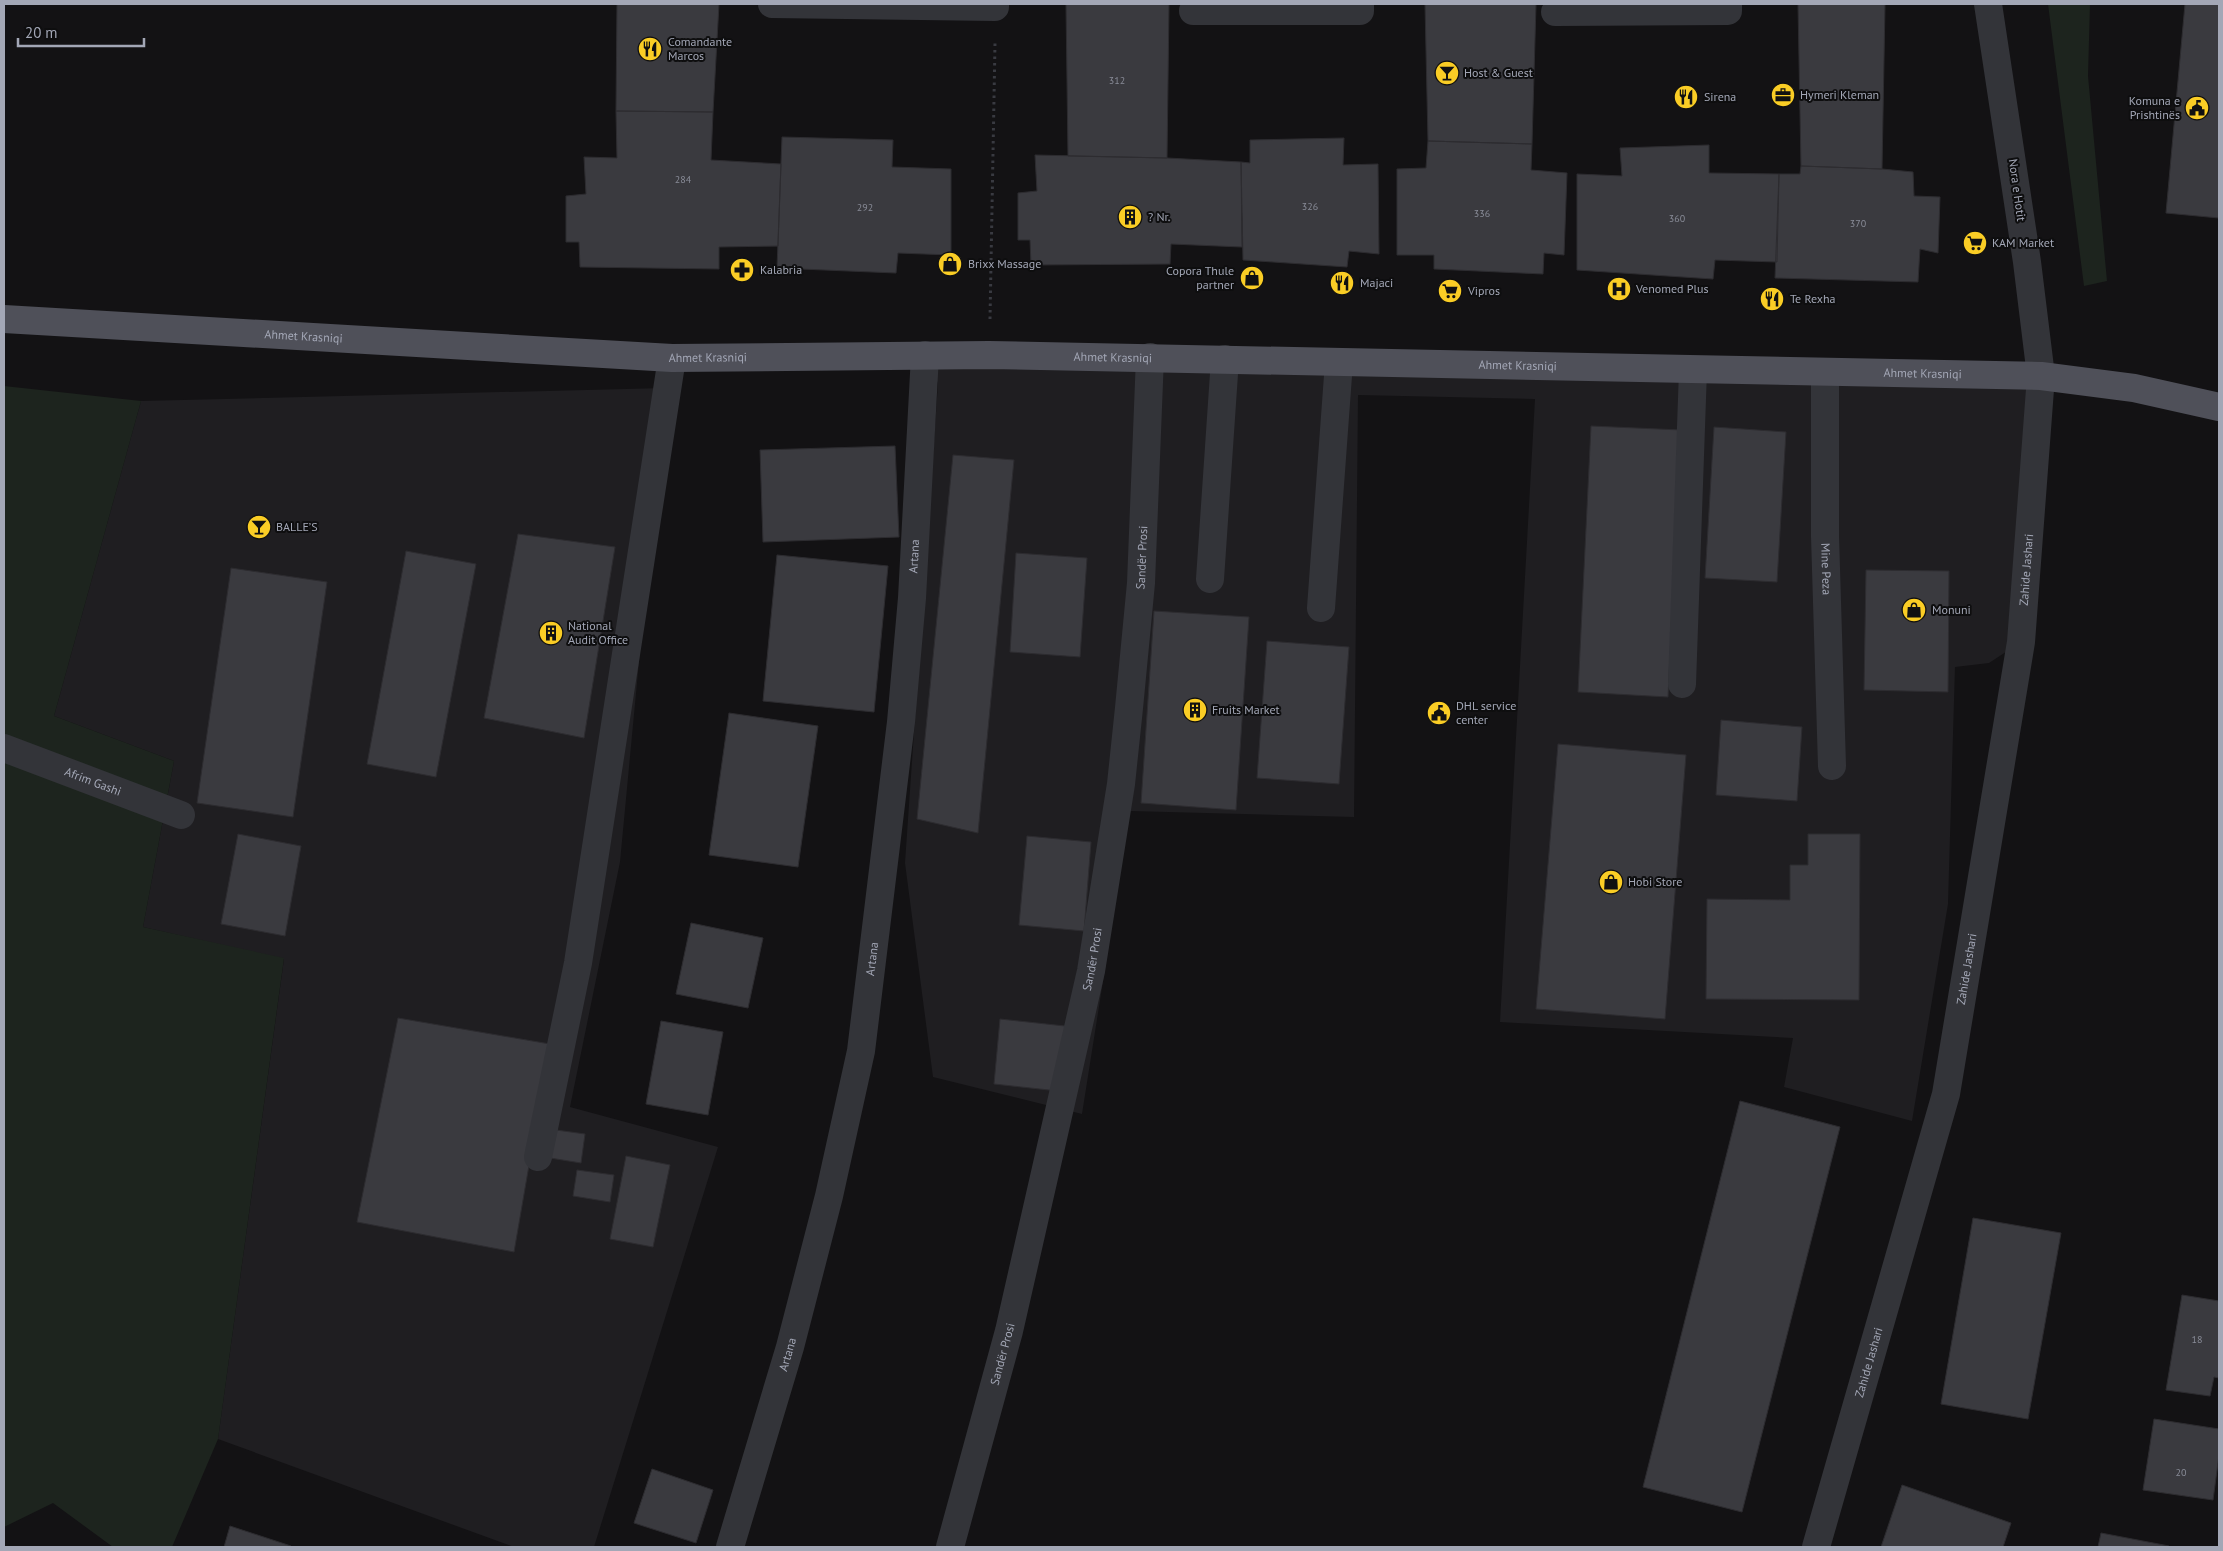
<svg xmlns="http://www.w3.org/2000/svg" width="2223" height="1551" viewBox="0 0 2223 1551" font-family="'PT Sans',sans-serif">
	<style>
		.built { fill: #1f1e21 }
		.green { fill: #1d241e }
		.building { fill: #3a3a3f; stroke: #2d2c30 }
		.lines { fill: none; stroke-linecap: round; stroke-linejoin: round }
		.path { stroke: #393a41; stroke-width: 3; stroke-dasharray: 2.5 4; stroke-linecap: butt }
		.minor { stroke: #333439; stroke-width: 28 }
		.major { stroke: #4f5059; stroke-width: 28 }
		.labels { text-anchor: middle; stroke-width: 4; stroke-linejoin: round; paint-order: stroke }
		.number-label { font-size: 10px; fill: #898c98 }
		.poi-label { font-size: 12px; fill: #a3a7b6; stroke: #0e0e0f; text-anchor: start }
		.street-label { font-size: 12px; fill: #a3a7b6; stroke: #0e0e0f }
	</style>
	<rect width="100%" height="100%" fill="#131214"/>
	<path class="built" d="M925 355 2041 376 2021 642 1989 663 1955 667 1948 904 1912 1121 1784 1087 1793 1038 1500 1022 1535 399 1358 395 1354 817 1130 811 1082 1114 933 1077 905 863 938 383Z
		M665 388 620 862 570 1107 718 1147 594 1547H514L218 1439 284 959 143 927 174 761 54 716 141 401Z"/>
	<path class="green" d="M2048 4H2090L2088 76 2107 281 2084 286Z
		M4 386 141 401 54 716 174 761 143 927 284 958 218 1439 172 1547H113L53 1503 4 1527Z"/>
	<path class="building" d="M617 4H719L713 112 616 111Z
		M1066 4H1169L1167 158 1068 156Z
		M1425 4H1536L1532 144 1428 141Z
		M1798 4H1885L1882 169 1801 166Z
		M2185 4H2219V218L2166 213Z
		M616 111 713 112 711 160 781 164 778 246 719 247V269L580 267 579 242H566V196L586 194 584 157 617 158Z
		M782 137 893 140 892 167 951 169V255L898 253 896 273 777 268Z
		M1344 138 1343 165 1378 164 1379 254 1349 251 1347 267 1243 260 1241 162 1250 163V140Z
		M1428 141 1532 144 1531 170 1567 173 1564 255 1544 253 1543 274 1434 269V255H1397V169L1426 168Z
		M1709 145V173L1779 174 1777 262 1715 260 1713 279 1577 270V174L1622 176 1620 148Z
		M1035 155 1167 158 1241 162 1242 247 1171 244 1170 264 1031 265 1030 240H1018V193L1037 191Z
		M1801 166 1882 169 1913 172 1914 196 1940 197 1938 253 1920 249 1918 282 1775 278 1779 174H1800Z
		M1591 426 1681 430 1668 697 1578 692Z
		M1714 427 1786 432 1777 582 1705 578Z
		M895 446 899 537 763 542 760 450Z
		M953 455 1014 460 978 833 917 819Z
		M518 534 615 547 584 738 484 718Z
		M406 551 476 564 436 777 367 764Z
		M1016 553 1087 558 1080 657 1010 652Z
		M777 555 888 566 874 712 763 701Z
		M231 568 327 582 293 817 197 803Z
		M1866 570 1949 571 1948 692 1864 690Z
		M1154 611 1249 617 1236 810 1141 803Z
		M1267 641 1349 647 1339 784 1257 778Z
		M729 713 818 726 798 867 709 855Z
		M1721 720 1802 727 1797 801 1716 795Z
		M1558 744 1686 755 1665 1019 1536 1009Z
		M238 834 301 846 285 936 221 924Z
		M1808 834H1860L1859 1000 1706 999 1707 899 1790 900V865H1808Z
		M1027 836 1091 842 1084 931 1019 925Z
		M691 923 763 938 748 1008 676 994Z
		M398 1018 550 1044 514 1252 357 1222Z
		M1000 1019 1065 1026 1058 1091 994 1084Z
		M661 1021 723 1032 708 1115 646 1104Z
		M1740 1101 1840 1127 1742 1512 1643 1487Z
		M549 1129 585 1134 581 1163 544 1157Z
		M626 1156 670 1165 653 1247 610 1239Z
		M577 1170 614 1175 610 1202 573 1196Z
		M1973 1218 2061 1233 2028 1419 1941 1404Z
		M2182 1295 2219 1301V1378L2214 1377 2210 1396 2166 1390Z
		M2154 1419 2219 1429V1455L2213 1500 2143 1490Z
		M652 1469 713 1490 696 1543 634 1523Z
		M1902 1485 2011 1523 2003 1547H1881Z
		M230 1526 291 1546V1547H224Z
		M2101 1533 2169 1546 2168 1547H2098Z"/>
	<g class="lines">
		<path class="path" d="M990 319 995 43"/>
		<g class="minor">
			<path d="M772 4 995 7V4"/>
			<path d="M1193 11H1360V4"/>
			<path d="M1555 12 1728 11V4"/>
			<path id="s1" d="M1825 373V536L1832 766"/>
			<path d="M1210 579 1225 359"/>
			<path d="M1321 608 1339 362"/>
			<path d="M1682 684 1693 370"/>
			<path id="s2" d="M4 748 181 815"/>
			<path d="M538 1157 578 963 672 358"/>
			<path id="s3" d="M730 1547 790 1347 829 1196 861 1051 901 722 912 598 925 355"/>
			<path id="s4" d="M950 1547 1009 1331 1091 971 1121 784 1129 708 1141 583 1150 357"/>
			<path id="s5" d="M1816 1547 1946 1094 2021 642 2041 376 2027 262 1988 4"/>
		</g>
		<path class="major" id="s6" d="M4 319 672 358 989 355 2041 376 2134 388 2219 407"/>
	</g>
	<defs>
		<g id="restaurant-disc" transform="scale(1.25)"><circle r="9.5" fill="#facd25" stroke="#0e0e0f"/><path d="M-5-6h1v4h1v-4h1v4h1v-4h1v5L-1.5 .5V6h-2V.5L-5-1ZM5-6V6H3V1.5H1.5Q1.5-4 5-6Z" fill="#111"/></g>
		<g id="bar-disc" transform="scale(1.25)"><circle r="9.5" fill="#facd25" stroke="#0e0e0f"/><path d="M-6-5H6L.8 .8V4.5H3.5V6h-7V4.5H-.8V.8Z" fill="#111"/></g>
		<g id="office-disc" transform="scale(1.25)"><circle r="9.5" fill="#facd25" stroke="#0e0e0f"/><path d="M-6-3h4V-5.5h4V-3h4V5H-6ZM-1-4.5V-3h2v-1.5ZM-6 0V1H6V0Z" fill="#111"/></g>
		<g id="civic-disc" transform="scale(1.25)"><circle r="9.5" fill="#facd25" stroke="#0e0e0f"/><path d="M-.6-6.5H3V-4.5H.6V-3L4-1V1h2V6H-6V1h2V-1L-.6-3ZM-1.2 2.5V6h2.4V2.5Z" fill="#111"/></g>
		<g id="building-disc" transform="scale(1.25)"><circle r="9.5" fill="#facd25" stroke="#0e0e0f"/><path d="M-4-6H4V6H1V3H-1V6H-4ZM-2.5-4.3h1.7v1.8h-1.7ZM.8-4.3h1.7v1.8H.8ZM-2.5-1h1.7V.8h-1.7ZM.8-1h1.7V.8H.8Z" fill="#111"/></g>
		<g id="supermarket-disc" transform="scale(1.25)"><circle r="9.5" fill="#facd25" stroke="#0e0e0f"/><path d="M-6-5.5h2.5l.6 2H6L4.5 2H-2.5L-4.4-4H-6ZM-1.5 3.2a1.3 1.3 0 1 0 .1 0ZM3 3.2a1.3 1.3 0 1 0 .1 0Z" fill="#111"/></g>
		<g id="shop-disc" transform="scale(1.25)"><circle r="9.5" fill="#facd25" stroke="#0e0e0f"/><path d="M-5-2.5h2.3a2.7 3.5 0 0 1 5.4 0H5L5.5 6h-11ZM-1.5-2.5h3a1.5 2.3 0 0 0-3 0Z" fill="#111"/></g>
		<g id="pharmacy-disc" transform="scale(1.25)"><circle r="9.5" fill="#facd25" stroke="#0e0e0f"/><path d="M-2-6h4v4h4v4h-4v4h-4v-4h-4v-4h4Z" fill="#111"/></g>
		<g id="hospital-disc" transform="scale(1.25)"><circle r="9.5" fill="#facd25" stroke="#0e0e0f"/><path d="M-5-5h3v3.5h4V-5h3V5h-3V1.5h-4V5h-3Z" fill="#111"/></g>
	</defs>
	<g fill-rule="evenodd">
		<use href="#restaurant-disc" x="650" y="49"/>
		<use href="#bar-disc" x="1447" y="73"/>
		<use href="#office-disc" x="1783" y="95"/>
		<use href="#restaurant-disc" x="1686" y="97"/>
		<use href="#civic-disc" x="2197" y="108"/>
		<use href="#building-disc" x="1130" y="217"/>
		<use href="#supermarket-disc" x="1975" y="243"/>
		<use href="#shop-disc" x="950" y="264"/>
		<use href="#pharmacy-disc" x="742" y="270"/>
		<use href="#shop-disc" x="1252" y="278"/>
		<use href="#restaurant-disc" x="1342" y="283"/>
		<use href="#hospital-disc" x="1619" y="289"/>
		<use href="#supermarket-disc" x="1450" y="291"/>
		<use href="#restaurant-disc" x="1772" y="299"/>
		<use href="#bar-disc" x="259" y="527"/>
		<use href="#shop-disc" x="1914" y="610"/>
		<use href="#building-disc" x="551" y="633"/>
		<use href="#building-disc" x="1195" y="710"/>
		<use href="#civic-disc" x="1439" y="713"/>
		<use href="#shop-disc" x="1611" y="882"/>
	</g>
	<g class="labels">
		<g class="number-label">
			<text x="1117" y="84">312</text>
			<text x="683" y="183">284</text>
			<text x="1310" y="210">326</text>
			<text x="865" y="211">292</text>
			<text x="1482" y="217">336</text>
			<text x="1677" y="222">360</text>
			<text x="1858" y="227">370</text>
			<text x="2197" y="1343">18</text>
			<text x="2181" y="1476">20</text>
		</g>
		<g class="poi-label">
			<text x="668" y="46">Comandante<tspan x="668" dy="14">Marcos</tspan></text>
			<text x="1464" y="77">Host &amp; Guest</text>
			<text x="1800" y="99">Hymeri Kleman</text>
			<text x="1704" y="101">Sirena</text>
			<text x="2180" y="105" text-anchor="end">Komuna e<tspan x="2180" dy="14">Prishtinës</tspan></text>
			<text x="1148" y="221">? Nr.</text>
			<text x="1992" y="247">KAM Market</text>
			<text x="968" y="268">Brixx Massage</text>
			<text x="760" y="274">Kalabria</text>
			<text x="1234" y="275" text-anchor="end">Copora Thule<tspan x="1234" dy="14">partner</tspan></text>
			<text x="1360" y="287">Majaci</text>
			<text x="1636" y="293">Venomed Plus</text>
			<text x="1468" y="295">Vipros</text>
			<text x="1790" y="303">Te Rexha</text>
			<text x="276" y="531">BALLE’S</text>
			<text x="1932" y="614">Monuni</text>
			<text x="568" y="630">National<tspan x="568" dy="14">Audit Office</tspan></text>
			<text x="1456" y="710">DHL service<tspan x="1456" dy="14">center</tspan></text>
			<text x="1212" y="714">Fruits Market</text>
			<text x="1628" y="886">Hobi Store</text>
		</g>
		<g class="street-label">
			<text transform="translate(2017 190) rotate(82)" y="4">Nora e Hotit</text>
			<text dy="4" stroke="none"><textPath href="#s6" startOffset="300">Ahmet Krasniqi</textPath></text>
			<text dy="4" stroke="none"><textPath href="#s6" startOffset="705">Ahmet Krasniqi</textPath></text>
			<text dy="4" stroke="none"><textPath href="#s6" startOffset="1110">Ahmet Krasniqi</textPath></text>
			<text dy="4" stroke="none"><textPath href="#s6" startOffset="1515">Ahmet Krasniqi</textPath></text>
			<text dy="4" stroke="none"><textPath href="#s6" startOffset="1920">Ahmet Krasniqi</textPath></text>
			<text dy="4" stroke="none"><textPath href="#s3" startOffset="1011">Artana</textPath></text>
			<text dy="4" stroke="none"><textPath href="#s4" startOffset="1010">Sandër Prosi</textPath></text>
			<text dy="4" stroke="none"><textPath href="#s1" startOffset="196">Mine Peza</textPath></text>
			<text dy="4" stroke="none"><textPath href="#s5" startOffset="1002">Zahide Jashari</textPath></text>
			<text dy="4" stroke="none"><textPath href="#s2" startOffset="95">Afrim Gashi</textPath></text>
			<text dy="4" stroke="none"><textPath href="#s3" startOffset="606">Artana</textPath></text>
			<text dy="4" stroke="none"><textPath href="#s4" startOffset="605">Sandër Prosi</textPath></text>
			<text dy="4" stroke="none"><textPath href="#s5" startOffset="598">Zahide Jashari</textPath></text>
			<text dy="4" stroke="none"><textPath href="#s3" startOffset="201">Artana</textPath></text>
			<text dy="4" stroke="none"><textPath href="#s4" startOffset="200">Sandër Prosi</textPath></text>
			<text dy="4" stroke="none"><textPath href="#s5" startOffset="192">Zahide Jashari</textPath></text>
		</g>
	</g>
	<rect width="2223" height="1551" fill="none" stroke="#a3a7b6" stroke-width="10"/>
	<path d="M18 38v8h126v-8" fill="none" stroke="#a3a7b6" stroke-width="2.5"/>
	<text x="25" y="38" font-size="15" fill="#a3a7b6" stroke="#0e0e0f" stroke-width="4" paint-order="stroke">20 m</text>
</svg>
